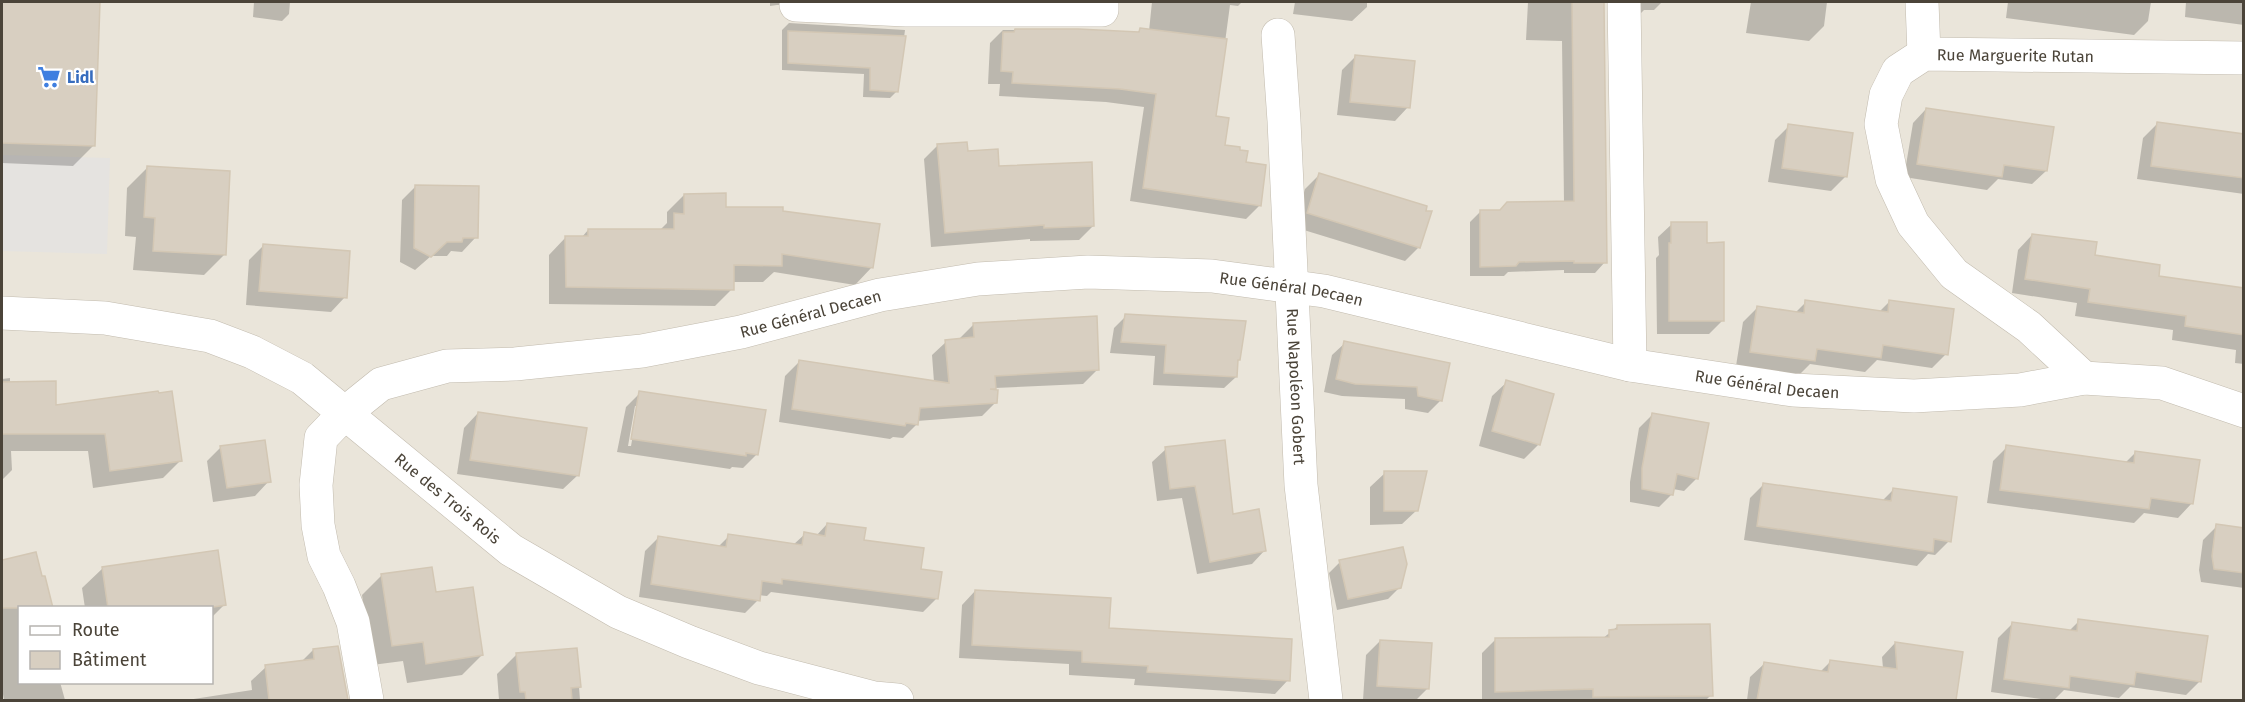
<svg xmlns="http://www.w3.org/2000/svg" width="2245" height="702" viewBox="0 0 2245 702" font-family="'Fira Sans',sans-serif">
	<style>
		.residential { fill: #eae5da; fill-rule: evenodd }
		.parking { fill: #e5e3e0 }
		.shadow { fill: #0003; fill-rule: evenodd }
		.building { fill: #d8cfc1; stroke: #d3c7b4; stroke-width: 1.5 }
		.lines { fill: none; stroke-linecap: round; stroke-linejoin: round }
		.minor-casing { stroke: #c2bbae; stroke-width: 34 }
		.minor { stroke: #fff; stroke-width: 33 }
		.labels { text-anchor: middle; stroke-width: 4.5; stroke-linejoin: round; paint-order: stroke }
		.street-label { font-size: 16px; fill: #4b4439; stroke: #fff }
		.shop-label { font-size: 16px; font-weight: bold; fill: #366cbe; stroke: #fff; text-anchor: start }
	</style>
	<rect width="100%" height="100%" fill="#f6f3ec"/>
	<path class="residential" d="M2 2H2243V700H2ZM20 608H212V682H20Z"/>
	<path class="parking" d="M2 155 110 158 107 254 2 251Z"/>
	<path class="shadow" d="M2 2H98L93 146 73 166 2 163Z
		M254 2H290L289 14 282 21 253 17Z
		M770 2H1000L886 10 777 5 770 6Z
		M1152 2H1242L1238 6 1230 5 1215 117 1224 146 1244 163 1259 206 1246 219 1130 201 1144 107 1106 102 999 96 1000 84H988L990 43 1003 30H1078L1136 34 1140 30 1149 31Z
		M1295 2H1367V7L1352 21 1293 14Z
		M1528 2H1604L1605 262 1595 273H1564V270L1508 272 1504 276H1470V222L1480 212 1500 211 1564 203 1562 41 1526 40Z
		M1629 2H1662L1654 10H1644L1641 13H1633Z
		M1751 2H1827L1824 26 1809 41 1746 33Z
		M2008 2H2151L2148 21 2134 35 2006 18Z
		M2186 2H2244V25L2185 17Z
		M789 23 905 30 897 91 890 98 863 97 864 74 782 70V30Z
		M1356 56 1408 107 1395 121 1337 115 1342 70Z
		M1926 109 2046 171 2032 184 1998 179 1987 190 1904 177 1913 123Z
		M2157 124 2244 135V194L2137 179 2143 138Z
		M1789 126 1846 176 1831 191 1768 182 1775 140Z
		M938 145 966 153 998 168 1093 226 1079 240 1030 241V239L931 247 924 159Z
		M147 168 224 255 204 275 133 270 136 237 125 236 127 188Z
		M1319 175 1419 247 1405 261 1294 227 1305 189Z
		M416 186 476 237 462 252 451 251 447 256H431L415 270 400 262 402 200Z
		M684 195 725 209 781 212 872 267 855 285 774 272 763 282H732V289L715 306 549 304V255L566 237H582L588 230 659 231 667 223V212Z
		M1672 224 1706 244 1723 320 1709 334H1657L1656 258 1659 255 1658 237Z
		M2032 235 2157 277 2244 289V364L2235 363 2236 350 2172 340 2173 330 2075 316 2077 303 2012 293 2018 250Z
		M263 246 345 297 331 312 246 305 249 260Z
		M1890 301 1946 354 1932 368 1877 360 1865 372 1810 364 1799 375 1736 366 1743 322 1757 308 1795 313 1806 302 1879 312Z
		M1126 316 1239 359 1237 362 1236 377 1224 388 1153 385 1155 356 1110 353 1114 328Z
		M973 325 1097 370 1083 384 995 388 992 391 996 402 982 416 917 421V424L903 438 893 437 890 439 779 422 785 376 799 362 934 382 932 355 946 342 959 339Z
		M1345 343 1441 400 1428 413 1405 409V399L1342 396 1324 392 1332 355Z
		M10 378V383L55 407 181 460 163 478 93 488 88 451H11L12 470 2 480V379Z
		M1507 382 1539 444 1524 459 1479 446 1492 396Z
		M640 393 757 454 743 468 732 467 730 469 617 452 626 407ZM635 406H638L631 446H628Z
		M478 413 578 475 563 489 457 474 464 428Z
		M1652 415 1697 478 1684 491 1673 489 1672 494 1659 507 1630 502V482L1639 428Z
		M221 447 269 481 255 496 213 502 207 461Z
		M2007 447 2125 463 2136 452 2192 503 2178 518 2144 513 2134 523 1987 503 1993 461Z
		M1166 449 1265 550 1252 564 1197 574 1182 498 1157 501 1152 462Z
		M1385 473 1417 510 1402 524 1370 525V487Z
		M1764 484 1882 501 1893 490 1949 541 1935 555 1928 554 1917 566 1744 540 1750 498Z
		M827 524 919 570 936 599 923 612 771 592 767 596 759 595 758 600 745 613 639 597 645 551 658 538 718 547 729 536 793 545 805 534 816 536Z
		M2217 526 2244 530V588L2201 582 2199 570 2203 540Z
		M35 554 20 608V682H60L65 700H4L2 689V562Z
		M1340 562 1400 587 1388 599 1337 610 1329 573Z
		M103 568 225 604 212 617V608H85L82 588Z
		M382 575 435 593 482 655 462 675 407 683 403 661 372 665 362 595Z
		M975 591 1108 629 1288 680 1275 694 1134 685 1135 679 1069 675V664L959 658 962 605Z
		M2079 621 2200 681 2186 695 2130 687 2119 698 2064 690 2054 700H2048L1991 692 1998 638 2012 624 2068 632Z
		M1618 626 1711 695 1706 700H1482V653L1495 640 1602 639Z
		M1380 641 1428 688 1416 700H1363L1366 655Z
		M1895 643 1961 653 1954 700H1747L1750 677 1764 664 1820 672 1831 661 1883 668 1882 657Z
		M337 647 347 700H187L252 690 251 681 266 667 301 662 313 650Z
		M576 649 580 700H499L497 674 517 654Z"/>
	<path class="building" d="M2 2H100L95 146 2 143Z
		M1572 2H1604L1607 263H1574V261L1519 262 1516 266 1480 267V210H1500L1507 202 1574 201Z
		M1140 28 1227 39 1216 116 1229 118 1225 145 1240 147V150L1248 151 1246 162 1266 165 1261 206 1143 188 1156 94 1120 89 1012 83 1013 72 1001 71 1003 32H1014L1015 29H1078L1139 32Z
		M788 31 906 36 898 92 870 90V68L788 63Z
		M1355 55 1415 61 1410 108 1350 102Z
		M1926 108 2054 127 2047 171 2004 165 2002 177 1917 164Z
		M2157 122 2244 134V178L2151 166Z
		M1788 124 1853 133 1847 177 1782 168Z
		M967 142 968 151 998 149 999 166 1092 162 1094 226 1044 228V225L945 233 937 144Z
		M147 166 230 171 226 255 153 251 155 218 144 217Z
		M1319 173 1427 206 1426 211H1432L1420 248 1307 213Z
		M415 185 479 186 478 238H463L462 242H447L431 257 414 248Z
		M726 193V207H783V211L880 224 873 268 782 254V266L734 265V290L566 287 565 236H588V229H674V213L684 214V194Z
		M1671 222H1707V243L1724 242V321H1669V243H1671Z
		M2032 234 2097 242 2095 255 2160 265 2159 276 2244 288V335L2185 326 2186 316 2088 302 2090 289 2025 279Z
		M263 244 350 251 347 298 259 291Z
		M1805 300 1888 312 1889 300 1954 309 1948 355 1883 345 1881 358 1817 349 1815 361 1750 352 1757 306 1804 313Z
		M1125 314 1246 321 1240 360H1238L1237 377 1164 373 1166 345 1121 342Z
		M1097 316 1099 370 995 376 996 389H990L998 390 997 403 920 408 918 425 906 423 905 426 792 409 799 360 949 383 945 340 974 337 973 323Z
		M1344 341 1450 363 1442 401 1418 396 1417 387 1355 384 1336 379Z
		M1506 380 1554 394 1540 445 1492 431Z
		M56 381V405L158 391 159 393 172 391 182 461 110 471 105 434H2V382Z
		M639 391 766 410 758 455 746 453V456L631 439Z
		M478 412 587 428 579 476 470 460Z
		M1652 413 1709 423 1698 479 1677 474 1673 495 1642 489V468Z
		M265 440 271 482 227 488 220 446Z
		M1225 440 1233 514 1259 509 1266 551 1210 562 1195 486 1170 489 1165 447Z
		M2006 445 2134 463 2135 451 2200 460 2193 504 2151 498 2149 509 2000 490Z
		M1384 471H1427L1418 511H1384Z
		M1763 483 1891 501 1893 488 1957 497 1951 542 1934 539 1933 552 1757 526Z
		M827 523 866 528 864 540 924 548 921 569 942 572 938 599 782 579V584L762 581 760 601 651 584 658 536 726 547 728 534 802 545 804 532 825 536Z
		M2216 524 2244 528V573L2214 569 2212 556Z
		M1403 547 1407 564 1401 588 1348 599 1339 560Z
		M218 550 226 605 207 608H108L102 567Z
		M36 552 42 576H45L53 608H2V560Z
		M432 567 436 592 473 587 483 655 426 664 423 642 392 646 381 574Z
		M975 590 1111 598 1109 628 1292 639 1290 681 1147 672 1148 666 1082 662V651L972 645Z
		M2078 619 2208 636 2201 682 2136 672 2134 685 2070 676 2069 688 2004 679 2012 622 2077 631Z
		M1710 624 1713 696 1593 697V689L1495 692V638L1609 637V630L1617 629V625Z
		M1380 640 1432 643 1429 689 1377 686Z
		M1895 642 1963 652 1956 700H1757L1764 662 1828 672 1830 660 1897 669Z
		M338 646 348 700H269L265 665 314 659 313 649Z
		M577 648 581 687 571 688 572 700H526L525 692H520L516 653Z"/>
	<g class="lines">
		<g class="minor-casing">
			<g id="minor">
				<path d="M1624 2 1630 365"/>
				<path d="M1922 2 1924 54"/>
				<path d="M796 5 906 10H1102V2"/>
				<path id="s1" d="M1278 35 1284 121 1301 485 1326 700"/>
				<path id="s2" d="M2 313 105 318 210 336 252 352 302 378 511 550 618 612 689 642 759 668 874 698 897 700"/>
				<path id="s3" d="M2084 378 2029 327 1954 274 1913 224 1892 179 1881 124 1886 95 1898 71 1924 54 2244 58"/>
				<path id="s4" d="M367 700 353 622 339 586 324 556 318 525 316 485 321 438 345 413 381 384 447 366 515 364 642 351 741 332 880 295 978 279 1088 272 1212 276 1324 291 1630 365 1793 390 1914 396 2020 390 2084 378 2162 383 2244 411"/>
			</g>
		</g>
		<use href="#minor" class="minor"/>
	</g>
	<defs>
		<g id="supermarket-bare" transform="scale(1.8)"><path d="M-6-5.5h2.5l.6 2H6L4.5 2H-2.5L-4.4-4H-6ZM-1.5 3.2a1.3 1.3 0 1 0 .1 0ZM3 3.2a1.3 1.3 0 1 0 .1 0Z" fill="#3f7fe0" stroke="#fff" stroke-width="2.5" paint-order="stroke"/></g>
	</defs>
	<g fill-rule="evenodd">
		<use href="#supermarket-bare" x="49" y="77"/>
	</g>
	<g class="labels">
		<g class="street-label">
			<text dy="6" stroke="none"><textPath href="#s3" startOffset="516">Rue Marguerite Rutan</textPath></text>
			<text dy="6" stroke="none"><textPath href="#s4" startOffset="1274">Rue Général Decaen</textPath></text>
			<text dy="6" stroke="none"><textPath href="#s4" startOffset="788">Rue Général Decaen</textPath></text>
			<text dy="6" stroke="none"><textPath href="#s4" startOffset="1760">Rue Général Decaen</textPath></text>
			<text dy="6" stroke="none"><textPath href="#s1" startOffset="352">Rue Napoléon Gobert</textPath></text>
			<text dy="6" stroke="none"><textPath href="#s2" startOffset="500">Rue des Trois Rois</textPath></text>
		</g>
		<g class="shop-label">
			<text x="67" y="83">Lidl</text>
		</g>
	</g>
	<rect width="2245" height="702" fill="none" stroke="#4b4439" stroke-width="6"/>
	<rect x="18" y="606" width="195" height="78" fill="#ffffff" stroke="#b7b4b0" stroke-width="1.5"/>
	<rect x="30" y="626" width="30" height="9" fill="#ffffff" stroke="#b7b4b0" stroke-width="1.5"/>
	<text x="72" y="636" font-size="18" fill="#4b4439">Route</text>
	<rect x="30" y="651" width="30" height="18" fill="#d8cfc1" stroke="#b7b4b0" stroke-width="1.5"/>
	<text x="72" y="666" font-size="18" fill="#4b4439">Bâtiment</text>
</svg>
